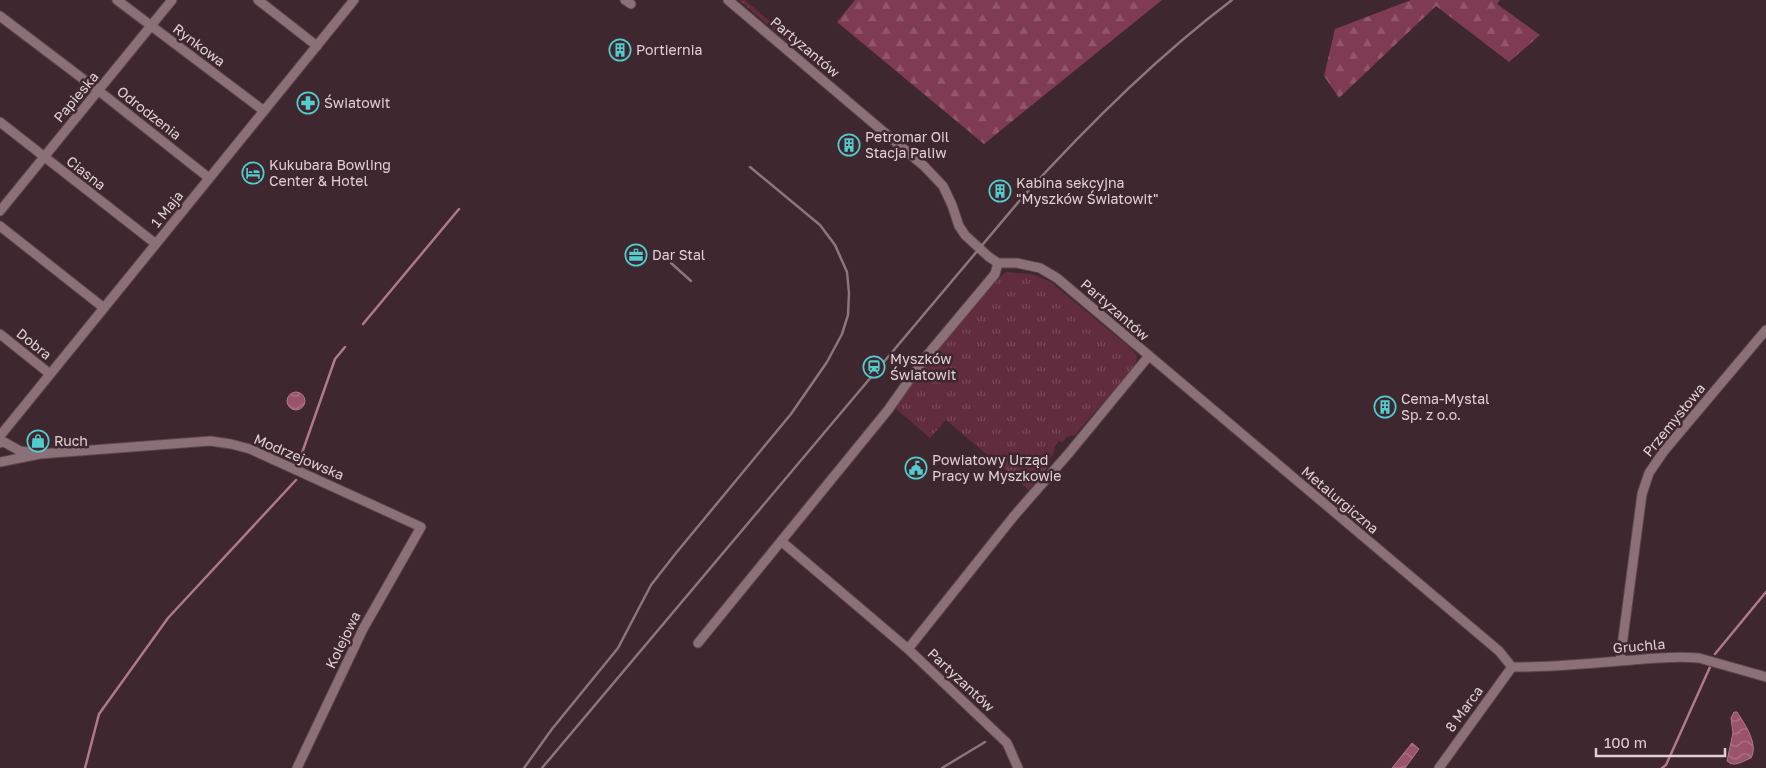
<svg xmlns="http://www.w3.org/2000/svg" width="1766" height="768" viewBox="0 0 1766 768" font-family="'Golos Text',sans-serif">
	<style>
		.grass { fill: url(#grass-dots) }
		.forest { fill: url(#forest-firs) }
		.park { fill: url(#park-tufts) }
		.water { fill: url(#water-waves); stroke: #b0788a }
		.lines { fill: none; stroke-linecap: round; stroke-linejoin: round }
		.stream { stroke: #b0788a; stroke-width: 2.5 }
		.minor-casing { stroke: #59454b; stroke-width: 11 }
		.minor { stroke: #8c7078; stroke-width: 9 }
		.rail { stroke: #8a767b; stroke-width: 2.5 }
		.labels { text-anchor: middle; stroke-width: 5; stroke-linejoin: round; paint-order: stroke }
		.street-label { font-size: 14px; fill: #e0d0d4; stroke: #3e272e }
		.poi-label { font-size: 14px; fill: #e0d0d4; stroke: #3e272e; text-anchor: start }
	</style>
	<defs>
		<pattern id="grass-dots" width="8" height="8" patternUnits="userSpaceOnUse" patternTransform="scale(1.25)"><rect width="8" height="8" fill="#622c3f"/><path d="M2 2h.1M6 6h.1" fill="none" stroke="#784a5a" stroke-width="1.8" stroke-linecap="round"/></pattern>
		<pattern id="forest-firs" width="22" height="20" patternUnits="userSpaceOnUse" patternTransform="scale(1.25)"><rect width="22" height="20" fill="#803b54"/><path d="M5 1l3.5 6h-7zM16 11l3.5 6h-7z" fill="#92566c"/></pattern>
		<pattern id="park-tufts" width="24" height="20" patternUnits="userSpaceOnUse" patternTransform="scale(1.25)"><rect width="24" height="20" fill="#622c3f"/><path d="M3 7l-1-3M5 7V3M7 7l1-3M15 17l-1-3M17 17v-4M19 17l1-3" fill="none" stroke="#784a5a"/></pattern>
		<pattern id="water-waves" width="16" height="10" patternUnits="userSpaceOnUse" patternTransform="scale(1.25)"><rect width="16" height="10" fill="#9b536b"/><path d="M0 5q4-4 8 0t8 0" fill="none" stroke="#ad7386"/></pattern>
	</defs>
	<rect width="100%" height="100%" fill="#3e272e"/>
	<path class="grass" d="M739 0H745L799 47 800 50H797Z"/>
	<path class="forest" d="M855 0H1162L984 144 837 22Z
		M1411 0H1500L1497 4 1540 35 1509 62 1436 6 1339 98 1324 76 1335 29Z"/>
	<path class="park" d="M1006 272 1032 274 1051 282 1134 351 1137 356 1136 364 1075 435 1067 437 1062 443 1059 441 1054 448 1055 450 1050 459V465L1029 490 946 420 930 438 895 408 927 361 998 279Z"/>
	<path class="water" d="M287 401a9 9 0 1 1 18 0a9 9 0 1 1-18 0Z
		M1734 712H1737C1744 723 1759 744 1751 758 1743 761 1734 768 1727 761L1733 733 1731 718Z
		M1412 743 1419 749 1405 768H1392Z"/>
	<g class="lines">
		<path class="stream" d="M363 324 459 209
			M302 453 335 359 345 347
			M1715 654 1766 592
			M85 768 99 714 168 618 296 480
			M1662 768 1666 765 1710 667"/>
		<g class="minor-casing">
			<path id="minor" d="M117 0 264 111
				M258 0 317 46
				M625 0 631 4
				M728 0 924 166 943 186 952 205 959 226 965 235 989 257 998 263H1017L1040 268 1057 278 1499 651 1512 667
				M0 16 99 91 209 178
				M0 122 156 244
				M0 211 172 0
				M0 226 104 308
				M0 334 50 374
				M0 436 354 0
				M0 443 4 442 20 451 35 453
				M0 462 40 454 210 441 231 444 250 449 421 527 363 629 297 768
				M781 541 908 649 1007 743 1018 768
				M698 643 888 410 924 359 995 274 998 263
				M908 649 1014 516 1069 453 1148 357
				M1620 661 1642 494 1649 473 1664 451 1766 330
				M1512 667C1552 668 1592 663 1633 660 1655 658 1676 656 1699 658L1766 677
				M1439 768 1512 667"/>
		</g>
		<use href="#minor" class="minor"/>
		<path class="rail" d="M671 263 691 281
			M524 768 552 729 618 648 651 585 676 553 791 414 827 362 842 334 848 315 849 293 847 272 835 245 820 225 750 167
			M542 768 1021 199C1086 127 1154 59 1232 0
			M942 768 985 742"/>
	</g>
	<defs>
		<g id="building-ring" transform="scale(1.125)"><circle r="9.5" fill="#3e272e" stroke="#52cdce" stroke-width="1.5"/><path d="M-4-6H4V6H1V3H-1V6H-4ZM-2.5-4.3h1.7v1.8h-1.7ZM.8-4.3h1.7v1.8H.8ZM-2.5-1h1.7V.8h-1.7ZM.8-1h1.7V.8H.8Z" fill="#52cdce"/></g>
		<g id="pharmacy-ring" transform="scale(1.125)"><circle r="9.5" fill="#3e272e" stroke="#52cdce" stroke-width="1.5"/><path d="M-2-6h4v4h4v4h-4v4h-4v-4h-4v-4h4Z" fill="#52cdce"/></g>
		<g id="hotel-ring" transform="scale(1.125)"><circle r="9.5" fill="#3e272e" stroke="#52cdce" stroke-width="1.5"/><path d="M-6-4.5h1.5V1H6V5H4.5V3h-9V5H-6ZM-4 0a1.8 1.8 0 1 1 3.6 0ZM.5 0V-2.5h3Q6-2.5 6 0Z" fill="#52cdce"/></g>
		<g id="office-ring" transform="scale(1.125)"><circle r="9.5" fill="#3e272e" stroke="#52cdce" stroke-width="1.5"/><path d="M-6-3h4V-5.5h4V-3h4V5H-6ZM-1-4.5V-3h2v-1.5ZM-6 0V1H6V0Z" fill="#52cdce"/></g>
		<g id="station-ring" transform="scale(1.125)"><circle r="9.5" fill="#3e272e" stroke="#52cdce" stroke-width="1.5"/><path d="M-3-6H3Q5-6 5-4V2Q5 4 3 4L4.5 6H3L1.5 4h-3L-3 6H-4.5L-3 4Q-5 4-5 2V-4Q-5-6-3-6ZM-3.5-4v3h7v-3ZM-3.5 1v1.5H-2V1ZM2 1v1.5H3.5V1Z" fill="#52cdce"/></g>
		<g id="shop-ring" transform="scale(1.125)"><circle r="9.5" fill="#3e272e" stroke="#52cdce" stroke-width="1.5"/><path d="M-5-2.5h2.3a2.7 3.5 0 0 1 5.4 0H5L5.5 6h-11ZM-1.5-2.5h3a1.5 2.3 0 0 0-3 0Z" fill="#52cdce"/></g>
		<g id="civic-ring" transform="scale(1.125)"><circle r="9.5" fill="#3e272e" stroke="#52cdce" stroke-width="1.5"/><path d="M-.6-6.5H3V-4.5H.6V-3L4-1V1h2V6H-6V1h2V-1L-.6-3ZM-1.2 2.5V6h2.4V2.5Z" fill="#52cdce"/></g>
	</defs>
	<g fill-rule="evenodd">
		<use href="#building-ring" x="620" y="50"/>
		<use href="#pharmacy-ring" x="308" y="103"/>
		<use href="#building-ring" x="849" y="145"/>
		<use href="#hotel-ring" x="253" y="173"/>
		<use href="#building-ring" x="1000" y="191"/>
		<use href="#office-ring" x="636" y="255"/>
		<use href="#station-ring" x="874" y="367"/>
		<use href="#building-ring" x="1385" y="407"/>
		<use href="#shop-ring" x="38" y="441"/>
		<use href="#civic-ring" x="916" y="468"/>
	</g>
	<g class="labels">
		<g class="street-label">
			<text transform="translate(199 45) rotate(37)" y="5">Rynkowa</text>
			<text transform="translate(805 47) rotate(40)" y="5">Partyzantów</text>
			<text transform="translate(76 97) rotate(-50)" y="5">Papieska</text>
			<text transform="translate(149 113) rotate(38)" y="5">Odrodzenia</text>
			<text transform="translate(86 173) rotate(38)" y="5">Ciasna</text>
			<text transform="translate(167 209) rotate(-51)" y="5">1 Maja</text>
			<text transform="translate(1115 310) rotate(41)" y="5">Partyzantów</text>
			<text transform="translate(34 344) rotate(39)" y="5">Dobra</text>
			<text transform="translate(1674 420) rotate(-51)" y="5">Przemysłowa</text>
			<text transform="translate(299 457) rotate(23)" y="5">Modrzejowska</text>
			<text transform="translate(1340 500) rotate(40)" y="5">Metalurgiczna</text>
			<text transform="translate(343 640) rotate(-64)" y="5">Kolejowa</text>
			<text transform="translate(1639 646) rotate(-5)" y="5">Gruchla</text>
			<text transform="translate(961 680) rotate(43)" y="5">Partyzantów</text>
			<text transform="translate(1464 709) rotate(-54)" y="5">8 Marca</text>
		</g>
		<g class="poi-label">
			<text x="636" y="55">Portiernia</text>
			<text x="324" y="108">Światowit</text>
			<text x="865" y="142">Petromar Oil<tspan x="865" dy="16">Stacja Paliw</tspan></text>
			<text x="269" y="170">Kukubara Bowling<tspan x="269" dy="16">Center &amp; Hotel</tspan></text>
			<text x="1016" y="188">Kabina sekcyjna<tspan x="1016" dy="16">"Myszków Światowit"</tspan></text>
			<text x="652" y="260">Dar Stal</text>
			<text x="890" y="364">Myszków<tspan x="890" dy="16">Światowit</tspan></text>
			<text x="1401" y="404">Cema-Mystal<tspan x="1401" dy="16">Sp. z o.o.</tspan></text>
			<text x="54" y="446">Ruch</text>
			<text x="932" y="465">Powiatowy Urząd<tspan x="932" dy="16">Pracy w Myszkowie</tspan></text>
		</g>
	</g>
	<path d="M1596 748v8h129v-8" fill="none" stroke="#e0d0d4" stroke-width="2.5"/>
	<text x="1604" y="748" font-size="15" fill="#e0d0d4" stroke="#3e272e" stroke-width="4" paint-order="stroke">100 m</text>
</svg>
